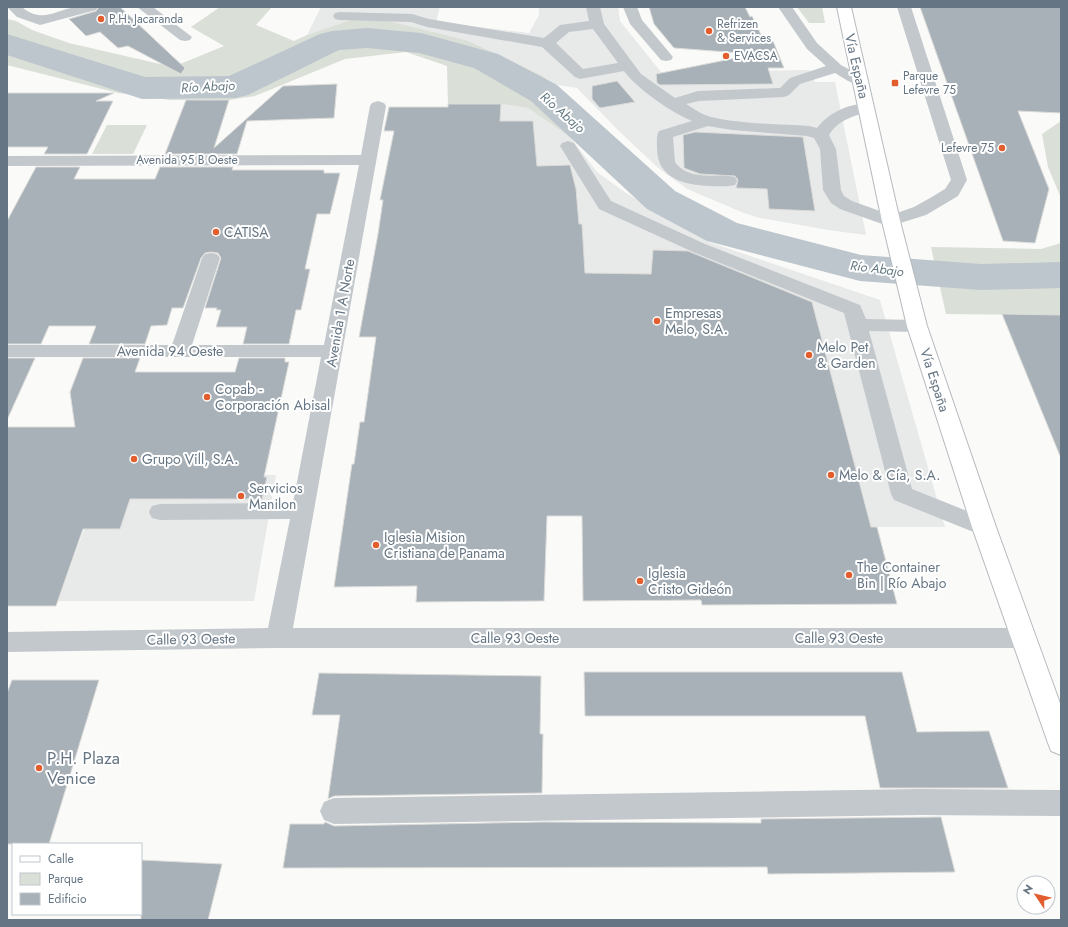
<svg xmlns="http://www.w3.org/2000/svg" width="1068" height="927" viewBox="0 0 1068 927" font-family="Jost,sans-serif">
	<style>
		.built { fill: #e8e9e9 }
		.green { fill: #dadfd7 }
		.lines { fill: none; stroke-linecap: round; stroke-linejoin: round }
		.river { fill: #bcc6cc; fill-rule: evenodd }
		.building { fill: #a8b1b7; stroke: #dcdcda }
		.major-casing { stroke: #b5babe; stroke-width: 2 }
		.minor { fill: #c3c8cc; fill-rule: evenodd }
		.major { fill: #fff; fill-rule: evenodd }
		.poi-dot { fill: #e35e2f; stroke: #fff; stroke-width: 1.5 }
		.labels { text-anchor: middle; stroke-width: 4; stroke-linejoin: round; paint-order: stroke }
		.far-poi-label { font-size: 12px; fill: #657583; stroke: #fff; text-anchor: start }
		.far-street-label { font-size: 12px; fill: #657583; stroke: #fff }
		.far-water-label { font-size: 13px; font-style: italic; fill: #657a83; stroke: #fff }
		.street-label { font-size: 14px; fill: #657583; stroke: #fff }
		.poi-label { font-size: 14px; fill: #657583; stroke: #fff; text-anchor: start }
		.near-poi-label { font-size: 17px; fill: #657583; stroke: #fff; text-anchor: start }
	</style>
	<rect width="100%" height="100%" fill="#fafaf8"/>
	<path class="built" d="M321 7H440L436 22 529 33 539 15V7H618L620 21 661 72 809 70 815 82H835L866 235 828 230 760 218 744 213 687 189 657 167 618 130 577 88 552 84 543 76 469 41 350 20 307 35Z
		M501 104 528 108 570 137 597 172 626 193 709 242 880 300 945 527H606L500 124Z
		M104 475H276L254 601H58Z"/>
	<path class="green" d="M220 7H272L256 25 294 41 307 35 350 20 388 21 469 41 543 76 598 124 570 137 528 108 501 104H448L447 66 406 52 345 59 255 96 229 100H170L118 93 7 65V19L16 21 32 30 69 43 173 67 224 46 191 27Z
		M797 7H822L825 23H809Z
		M1061 121V198L1048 167 1042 134Z
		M107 125H147L133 154H92Z
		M1061 243V315L946 314 931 247 1041 249Z"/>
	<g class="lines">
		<path class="river" d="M367 28 421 33 498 54 557 85 675 191 737 223 861 255 981 264 1061 262V288L981 290 860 281 707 241 647 209 531 101 474 68 419 53 367 48 339 50 248 95 235 98 142 99 7 55V34L145 77 229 76 320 34 332 31Z"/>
	</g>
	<path class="building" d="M99 7H120L185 68 181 74 128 46 118 48 100 32 86 36 69 19 96 11Z
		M649 7H745L750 17 752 16 764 41H773L784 68H768L773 84 660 85 657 83 656 74 741 57V53L674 48 654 24Z
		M920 7H1061V113L1018 111 1049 189 1035 243 1003 241Z
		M617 81 635 102 600 108 592 99V86Z
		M337 84 334 118 247 121 237 154H165L186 100H229L214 148 283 86Z
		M7 93H114L96 101H113L87 154H44L48 147H7Z
		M448 104H501L500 121H533L537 166 570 165 576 189 579 224H582L585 273 651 274 653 250 688 251 812 302 871 527H877L897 604 702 605 701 600 583 601 582 516H547L544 601 416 602 417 586 334 587 352 464H354L360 422H364L376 337H359L378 234 383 200H380L394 131H384L389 107H448Z
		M695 132 803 137 815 211 769 209 767 189 736 188 738 180 735 176 700 174 684 168 683 135Z
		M36 167H80L74 179H155L160 167H233L232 170H324V173H340L330 214H317L305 269H310L301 310H296L289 344H243L247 327H216L221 310H216L217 308H205L221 258 218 253 211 252 205 253 201 258 183 308H172L167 325 151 326 145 344H89L96 326H49L41 344H7V221Z
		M1002 314 1061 315V456H1060Z
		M7 358H35L7 420Z
		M83 358H140L135 372H235L239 358H285V362H289L264 477H267L262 499H130L120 529H83L56 606H7V427H75L70 392Z
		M584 672H902L917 732 989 731 1008 788H880L865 716H585Z
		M319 673 541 676 540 734H543L542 793 334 796 328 799 340 715H312Z
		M12 680H99L49 844H7V693Z
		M941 817 955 872 768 874 767 867 283 868 290 824H324L325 822 334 826 541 822 761 823V819Z
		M141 860 222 864 208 920H141Z"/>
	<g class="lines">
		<g class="major-casing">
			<path id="major" d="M837 7H851L900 221 927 326 996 527 1061 706V755L1051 751 1048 743 972 527 907 326 882 221Z"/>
		</g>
		<path class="minor" d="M7 7H22C42 24 55 10 76 7 83 6 91 7 98 7L96 10 40 25 17 17Z
			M137 7H153L192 37 190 40 185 41 180 40Z
			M586 7H600L604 24 641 74 675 98 698 91 780 88 790 78 826 66 807 49 778 7H792L817 43 841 65 865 78 868 81 865 84C854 87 844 78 835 73L800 84 789 95 784 97 699 101 686 104C694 109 701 114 711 117 739 124 779 124 809 126L817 128C828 113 853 100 872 105L874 108 872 111C854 116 839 119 829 135L836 149 841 190 844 196 852 201 891 215 914 207 930 198 945 189 951 180 897 7H911L967 180 958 196 926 215 891 226 885 225 840 209 831 203 823 190 820 149 814 138 807 136 732 130 708 126 673 137 675 162C687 179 711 175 729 176L735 177 737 181 735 185C727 187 719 186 710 186 685 185 657 179 657 148 657 142 656 136 659 131L692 121C672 113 636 88 624 71L580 79 575 77 542 47 427 27 411 22 340 20 335 19 333 16 335 13 340 12 412 14 429 19 544 38 560 25 589 21ZM593 29 618 63 583 69 556 43 569 32Z
			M623 7H637L642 20 673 57 671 60 666 61 661 60 630 24Z
			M378 101 384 103 386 106 293 628H1024L1033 631 1037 638 1033 645 1024 648H279L7 652V632L268 628 290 519 160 520 152 518 149 512 152 506 160 504 293 503 321 357H7V345H172L202 258 205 254 211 253 217 254 220 258 192 345H324L359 165 7 166V156L361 155 370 106 372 103Z
			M568 141 574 143 611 201 705 244 860 305 866 319 917 320 924 322 927 326 924 330 917 332 869 331 912 489 992 521 996 527 992 533 984 536 976 533 894 500 891 494 844 313 693 252 599 209 560 146 562 143Z
			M920 789 1061 790V816L920 815 334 824 324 820 320 811 324 802 334 798Z"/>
		<use href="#major" class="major"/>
	</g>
	<g class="poi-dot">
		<circle cx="101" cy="19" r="4"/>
		<circle cx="709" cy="31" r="4"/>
		<circle cx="726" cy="56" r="4"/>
		<rect x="891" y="79" width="8" height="8" rx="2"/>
		<circle cx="1002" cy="148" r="4"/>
		<circle cx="216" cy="232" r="4"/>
		<circle cx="657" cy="321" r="4"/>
		<circle cx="809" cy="355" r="4"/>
		<circle cx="207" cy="397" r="4"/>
		<circle cx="134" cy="459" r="4"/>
		<circle cx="831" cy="475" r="4"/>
		<circle cx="241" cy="496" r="4"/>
		<circle cx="376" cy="545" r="4"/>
		<circle cx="849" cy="575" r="4"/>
		<circle cx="640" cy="581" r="4"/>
		<circle cx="39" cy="768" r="4"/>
	</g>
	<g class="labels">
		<g class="far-poi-label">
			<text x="109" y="23">P.H. Jacaranda</text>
			<text x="717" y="28">Refrizen<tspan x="717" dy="14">&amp; Services</tspan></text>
			<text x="734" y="60">EVACSA</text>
			<text x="903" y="80">Parque<tspan x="903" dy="14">Lefevre 75</tspan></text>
			<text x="994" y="152" text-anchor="end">Lefevre 75</text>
		</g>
		<g class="far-street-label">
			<text x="187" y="164">Avenida 95 B Oeste</text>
		</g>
		<g class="far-water-label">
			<text transform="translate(208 86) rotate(-3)" y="5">Río Abajo</text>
			<text transform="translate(563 112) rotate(41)" y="5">Río Abajo</text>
			<text transform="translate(877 268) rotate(7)" y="5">Río Abajo</text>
		</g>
		<g class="street-label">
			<text transform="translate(857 66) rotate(77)" y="5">Vía España</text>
			<text transform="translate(340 313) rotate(-80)" y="5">Avenida 1 A Norte</text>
			<text x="170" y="356">Avenida 94 Oeste</text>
			<text transform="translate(935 380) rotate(72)" y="5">Vía España</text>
			<text x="515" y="643">Calle 93 Oeste</text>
			<text x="839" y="643">Calle 93 Oeste</text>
			<text transform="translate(191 639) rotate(-1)" y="5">Calle 93 Oeste</text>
		</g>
		<g class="poi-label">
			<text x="224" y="237">CATISA</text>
			<text x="665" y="318">Empresas<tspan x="665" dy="16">Melo, S.A.</tspan></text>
			<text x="817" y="352">Melo Pet<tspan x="817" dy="16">&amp; Garden</tspan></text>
			<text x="215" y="394">Copab -<tspan x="215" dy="16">Corporación Abisal</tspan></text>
			<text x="142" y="464">Grupo Vill, S.A.</text>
			<text x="839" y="480">Melo &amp; Cía, S.A.</text>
			<text x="249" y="493">Servicios<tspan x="249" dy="16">Manilon</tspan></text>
			<text x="384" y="542">Iglesia Mision<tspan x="384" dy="16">Cristiana de Panama</tspan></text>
			<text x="857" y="572">The Container<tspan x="857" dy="16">Bin | Río Abajo</tspan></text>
			<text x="648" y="578">Iglesia<tspan x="648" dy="16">Cristo Gideón</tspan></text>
		</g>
		<g class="near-poi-label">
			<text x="47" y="764">P.H. Plaza<tspan x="47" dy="20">Venice</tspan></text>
		</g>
	</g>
	<rect width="1068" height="927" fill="none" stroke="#657583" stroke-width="16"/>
	<rect x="12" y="843" width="130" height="72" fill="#ffffff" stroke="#c1c8cd"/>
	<rect x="20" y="856" width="20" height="6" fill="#ffffff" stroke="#c1c8cd"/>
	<text x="48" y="863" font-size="12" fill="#657583">Calle</text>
	<rect x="20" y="873" width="20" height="12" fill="#dadfd7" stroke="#c1c8cd"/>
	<text x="48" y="883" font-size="12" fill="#657583">Parque</text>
	<rect x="20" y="893" width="20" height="12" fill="#a8b1b7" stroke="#c1c8cd"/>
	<text x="48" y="903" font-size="12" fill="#657583">Edificio</text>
	<g transform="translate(1036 895) rotate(305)"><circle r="19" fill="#ffffff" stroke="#c1c8cd"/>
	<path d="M0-3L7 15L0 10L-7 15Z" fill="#e35e2f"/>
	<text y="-6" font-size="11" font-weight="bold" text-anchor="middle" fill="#657583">N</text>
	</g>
</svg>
